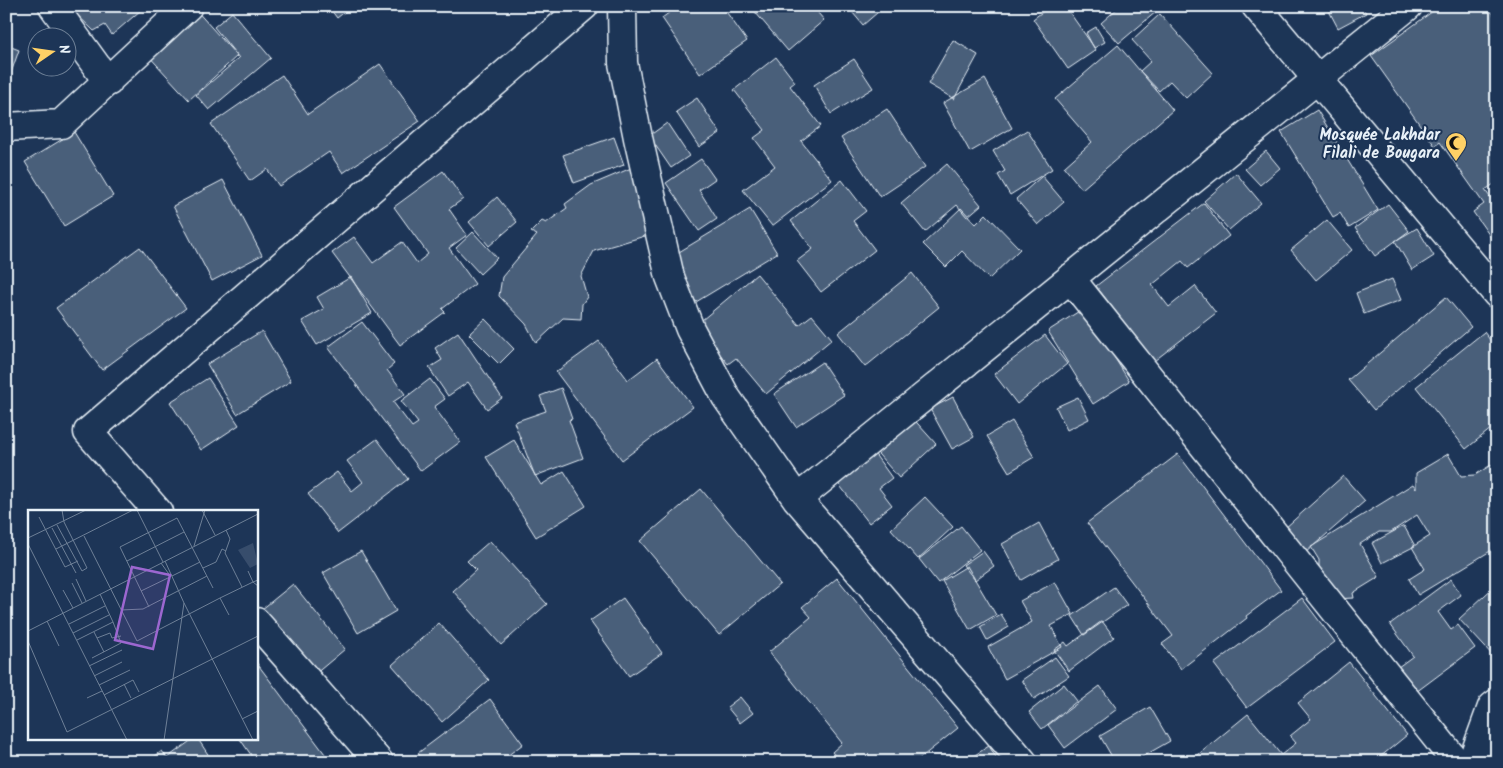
<svg xmlns="http://www.w3.org/2000/svg" width="1503" height="768" viewBox="0 0 1503 768" font-family="Kalam,sans-serif">
	<style>
		.building { fill: #495e7a; stroke: #e8f1f8 }
		.lines { fill: none; stroke-linecap: round; stroke-linejoin: round }
		.street-casing { stroke: #e8f1f8; stroke-width: 31 }
		.primary-casing { stroke: #e8f1f8; stroke-width: 31 }
		.street { stroke: #1d3557; stroke-width: 28 }
		.primary { stroke: #1d3557; stroke-width: 28 }
		.labels { text-anchor: middle; stroke-width: 4; stroke-linejoin: round; paint-order: stroke }
		.poi-label { font-size: 16px; font-weight: bold; fill: #e8f1f8; stroke: #1d3557; text-anchor: end }
		.inset-road { fill: none; stroke: #6e8097; stroke-width: 1 }
		.view { fill: #9c67d0; fill-opacity: 0.15; stroke: #9c67d0; stroke-width: 2.5 }
		.inset-edge { fill: none; stroke: #e8f1f8; stroke-width: 2.5 }
	</style>
	<rect width="100%" height="100%" fill="#1d3557"/>
	<filter id="ink" filterUnits="userSpaceOnUse"><feTurbulence type="fractalNoise" baseFrequency=".02" numOctaves="2"/><feDisplacementMap in="SourceGraphic" scale="10" xChannelSelector="R" yChannelSelector="G"/><feConvolveMatrix kernelMatrix="1 2 1 2 8 2 1 2 1" color-interpolation-filters="sRGB"/></filter>
	<g filter="url(#ink)">
		<path class="building" d="M68 6H138L141 10 112 35 105 25 94 31Z
			M328 6H352L337 18Z
			M678 6H722L747 41 700 74 662 18Z
			M750 6H812L824 20 788 51Z
			M847 6H885L863 25Z
			M1050 6H1065L1096 50 1068 69 1033 19Z
			M1120 6H1163L1119 43 1101 23Z
			M1333 6H1362L1366 13 1338 28 1328 9Z
			M1440 6H1487L1497 19V182L1485 190 1494 203 1497 201V246L1473 212 1484 204 1440 142 1435 146 1371 56Z
			M195 9 237 56 189 100 146 53Z
			M232 12 271 58 209 110 196 95 239 58 214 27Z
			M1160 14 1213 73 1186 98 1170 81 1159 91 1140 71 1151 61 1132 40Z
			M1096 27 1105 42 1094 48 1086 33Z
			M953 40 978 55 954 99 928 84Z
			M6 45 19 50 6 87Z
			M1118 45 1173 110 1082 189 1064 167 1092 142 1055 99Z
			M776 57 795 82 790 86 821 126 801 141 832 180 772 226 743 190 775 166 754 138 765 130 734 90Z
			M854 59 873 88 831 114 814 85Z
			M380 64 420 121 343 173 329 152 279 186 267 169 250 181 211 124 282 75 308 114Z
			M985 79 1012 128 970 152 943 103Z
			M697 98 720 133 699 147 676 112Z
			M887 109 925 167 880 197 841 138Z
			M1317 110 1378 210 1349 228 1340 213 1333 217 1281 132Z
			M667 123 689 156 671 168 649 136Z
			M1027 130 1052 169 1010 195 998 175 1005 171 993 151Z
			M74 132 113 196 64 226 25 162Z
			M614 137 624 165 574 183 563 155Z
			M1266 151 1280 168 1260 185 1245 169Z
			M701 159 715 179 699 190 717 219 699 231 666 183Z
			M947 164 981 205 967 217 957 205 925 232 901 203Z
			M636 166 655 233 594 251 581 276 587 297 582 304 581 319 563 318 536 343 526 324 499 296 502 277 537 235 531 232 542 221 546 223 567 208 565 204 591 185Z
			M443 171 463 199 449 209 467 235 449 248 475 284 442 309 445 312 400 345 332 253 354 237 373 263 402 242 417 263 428 254 394 207Z
			M1236 173 1261 203 1229 230 1204 201Z
			M1042 176 1064 202 1038 225 1016 199Z
			M223 180 262 255 212 281 173 206Z
			M842 180 866 211 853 221 875 250 821 292 797 261 813 249 791 221Z
			M497 197 517 222 489 246 469 222Z
			M1204 203 1229 236 1188 268 1182 261 1152 285 1169 307 1195 286 1216 313 1154 361 1096 286Z
			M1388 204 1409 231 1375 256 1355 228Z
			M961 208 976 224 986 214 1020 249 989 279 962 251 946 267 923 244Z
			M750 209 777 253 696 302 669 258Z
			M1327 220 1352 250 1316 280 1291 250Z
			M1417 228 1434 256 1412 270 1395 241Z
			M473 232 497 258 480 274 456 248Z
			M140 247 186 308 102 370 56 308Z
			M912 273 939 307 865 367 838 333Z
			M757 274 799 325 812 315 832 339 766 394 736 358 728 364 696 325Z
			M351 277 372 313 317 345 302 321 324 309 317 297Z
			M1392 279 1401 300 1364 314 1356 293Z
			M1446 297 1471 327 1374 410 1348 380Z
			M1084 308 1129 381 1093 404 1048 331Z
			M485 319 514 349 499 364 469 334Z
			M362 322 394 364 387 370 405 394 393 402 412 427 418 423 401 401 430 379 445 399 434 407 460 442 421 471 328 347Z
			M262 331 291 381 237 414 207 364Z
			M458 332 502 398 487 409 468 382 448 396 429 368 442 360 435 348Z
			M1484 332 1497 349V424L1466 449 1416 387Z
			M1045 335 1067 364 1017 404 994 374Z
			M599 341 628 380 657 358 693 407 622 460 556 372Z
			M822 362 844 395 796 427 774 394Z
			M208 378 239 425 201 450 170 402Z
			M561 388 572 419 569 420 583 458 535 476 514 422 546 411 540 396Z
			M953 397 974 437 952 449 930 409Z
			M1078 397 1089 419 1067 430 1056 407Z
			M909 414 936 444 899 478 872 447Z
			M1012 421 1034 457 1009 472 987 436Z
			M377 439 408 479 338 533 308 494 337 472 352 491 363 482 347 461Z
			M514 440 541 485 564 471 586 506 536 537 486 457Z
			M874 453 892 478 879 488 892 505 869 523 837 482Z
			M1178 454 1281 590 1246 616 1247 618 1181 669 1162 644 1173 636 1087 523Z
			M1448 454 1461 476 1475 475 1491 465H1497V547L1418 595 1409 579 1425 569 1412 547 1430 536 1417 515 1391 532H1379L1360 544 1379 577 1353 593 1354 598 1334 599 1319 575V560L1311 547 1413 484 1416 489V473Z
			M1343 476 1365 501 1305 553 1284 529Z
			M701 489 780 584 719 635 640 541Z
			M925 497 953 527 918 559 891 529Z
			M1039 523 1058 559 1021 580 1002 544Z
			M961 526 980 550 938 583 919 559Z
			M1404 526 1415 546 1382 563 1372 543Z
			M490 541 547 604 501 645 453 591 476 570 467 561Z
			M361 551 396 611 358 633 323 573Z
			M983 551 994 566 975 580 963 565Z
			M967 566 996 615 970 630 942 581Z
			M837 578 958 728 918 760 920 762H840L832 752 842 743 769 652 811 617 802 607Z
			M1451 579 1461 595 1438 612 1451 630 1458 625 1475 648 1408 698 1390 673 1413 656 1390 624Z
			M1055 582 1073 614 1051 626 1062 647 1005 679 988 647 1032 622 1020 601Z
			M293 584 345 649 308 680 256 614Z
			M1497 584V658L1496 659 1459 619Z
			M1114 587 1127 605 1084 635 1072 616Z
			M623 598 662 653 629 676 590 621Z
			M1302 598 1335 642 1247 708 1214 664Z
			M1001 614 1009 627 987 640 980 627Z
			M1102 621 1114 637 1069 671 1054 650 1065 642 1068 646Z
			M439 623 489 680 442 722 392 665Z
			M1055 657 1069 676 1034 699 1022 680Z
			M256 662 331 762H256L240 739H256Z
			M1349 662 1407 735 1374 762H1195L1193 759 1248 714 1281 755 1296 743 1290 736 1311 719 1298 703Z
			M1064 684 1077 701 1042 729 1029 712Z
			M1100 686 1117 709 1065 748 1048 725Z
			M740 697 753 713 740 723 727 707Z
			M490 699 523 744 499 762H424L418 753Z
			M1150 707 1170 741 1133 762H1115L1100 736Z
			M193 739H198L213 762H147L162 751 167 758Z
			M989 746 999 762H964Z"/>
		<g class="lines">
			<g class="street-casing">
				<path id="street" d="M53 6 108 82
					M622 6 623 63 638 138 670 277 690 329 726 397 797 499 1023 762
					M6 127 61 124 188 6
					M1070 278 1456 762
					M797 499 1408 6
					M158 512 88 432 584 6
					M256 622 379 762"/>
			</g>
			<g class="primary-casing">
				<path id="primary" d="M1256 6 1497 294
					M1472 762 1492 707 1497 703"/>
			</g>
			<use href="#street" class="street"/>
			<use href="#primary" class="primary"/>
		</g>
	</g>
	<defs>
		<g id="mosque-pin" transform="scale(1.125)"><path d="M0 17L-7.5 6A9.5 9.5 0 1 1 7.5 6Z" fill="#ffd166" stroke="#1d3557"/><path d="M3.5-4.9A6 6 0 1 0 3.5 4.9A5 5 0 1 1 3.5-4.9Z" fill="#111"/></g>
	</defs>
	<g fill-rule="evenodd">
		<use href="#mosque-pin" x="1456" y="143"/>
	</g>
	<g class="labels">
		<g class="poi-label">
			<text x="1440" y="140">Mosquée Lakhdar<tspan x="1440" dy="18">Filali de Bougara</tspan></text>
		</g>
	</g>
	<g transform="translate(28 510)">
		<rect width="230" height="230" fill="#1d3557"/>
		<path d="M225 33 230 54 222 58 210 40Z" fill="#374d6c"/>
		<path class="inset-road" d="M109 0 135 52M174 0 187 25M11 7 37 57 50 51M29 15 54 61 59 58 36 12 34 0M24 18 48 63M198 20 202 29 197 43 214 77M56 26 109 131 192 88M0 28 58 0M0 34 99 230M166 36 177 0M28 39 105 0M99 51 156 22M133 53 143 67M175 58 188 52 194 39 198 41M220 61 225 72 230 70M144 66 172 52M48 69 58 91M44 73 54 93M35 80 45 98M113 81 142 67M156 93 225 230M121 97 92 37 149 8 185 78M93 100 115 99 179 66M201 105 192 88 225 72 230 76M19 111 31 136M41 114 77 96M0 121 230 4M66 122 76 142M45 123 81 105M69 128 82 123 84 128 93 126M49 130 85 112 72 84M0 131 39 222 230 126M64 148 93 133 85 112M61 156 94 140M66 166 94 152M96 174 103 188M71 175 102 160M76 185 105 170 111 182M59 188 74 181M214 209 230 201M136 230 156 93 137 51"/>
		<path class="view" d="M104 57 142 65 125 139 87 130Z"/>
		<rect width="230" height="230" class="inset-edge"/>
	</g>
	<rect width="1503" height="768" fill="none" stroke="#1d3557" stroke-width="25"/>
	<rect x="12" y="12" width="1478" height="743" fill="none" stroke="#e8f1f8" stroke-width="2" filter="url(#ink)"/>
	<g transform="translate(52 52) rotate(77)"><circle r="24" fill="#1d3557" stroke="#6e8097"/>
	<path d="M0-4L9 19L0 12L-9 19Z" fill="#ffd166"/>
	<text y="-8" font-size="14" font-weight="bold" text-anchor="middle" fill="#e8f1f8">N</text>
	</g>
</svg>
